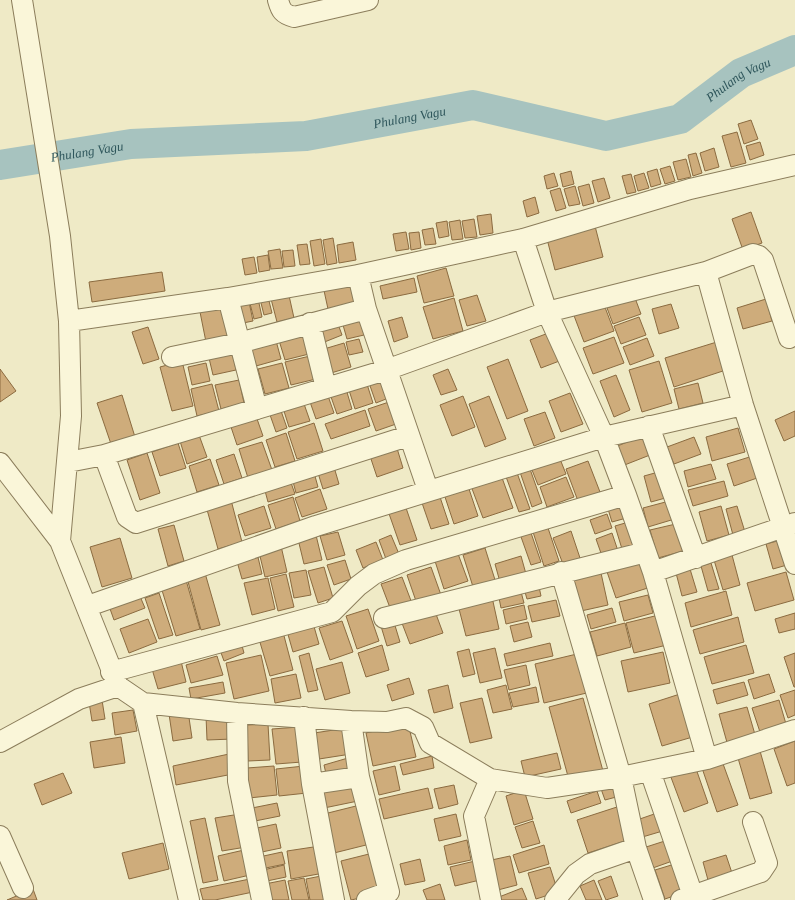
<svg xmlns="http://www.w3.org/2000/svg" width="795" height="900" viewBox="0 0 795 900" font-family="Georgia,serif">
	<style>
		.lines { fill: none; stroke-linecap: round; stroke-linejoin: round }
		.river { stroke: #a7c3bf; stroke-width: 30 }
		.building { fill: #ceac7b; stroke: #8b6b40 }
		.street-casing { stroke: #8b7d5b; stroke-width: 22 }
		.street { stroke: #faf6d9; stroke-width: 20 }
		.labels { text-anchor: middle; stroke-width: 3; stroke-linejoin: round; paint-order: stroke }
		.water-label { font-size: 13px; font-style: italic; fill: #2e565b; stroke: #f7f3d6 }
	</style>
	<rect width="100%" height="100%" fill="#efeac6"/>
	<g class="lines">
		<path class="river" id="s1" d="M0 165 131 144 306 136 473 105 606 136 680 119 741 73 795 50"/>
	</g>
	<path class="building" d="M751 120 758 139 744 144 738 124Z
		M737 132 746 163 731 167 722 136Z
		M760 142 764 155 750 160 746 146Z
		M714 148 719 167 705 171 700 153Z
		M696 153 702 173 693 176 688 155Z
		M686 159 691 177 678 180 673 162Z
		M670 166 675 181 665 184 660 169Z
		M657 169 661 184 651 187 647 172Z
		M571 171 574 184 563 187 560 174Z
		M554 173 558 186 547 189 544 176Z
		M644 173 649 188 638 191 634 176Z
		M631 174 636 192 627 194 622 176Z
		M604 178 610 198 598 202 592 181Z
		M589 184 594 203 583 206 578 187Z
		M575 186 580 204 569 206 564 189Z
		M560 188 566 208 556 211 550 191Z
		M535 197 539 213 527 217 523 201Z
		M751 212 762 243 743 250 732 219Z
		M491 214 493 233 480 235 477 216Z
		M474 219 477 237 465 238 462 221Z
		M460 220 463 239 452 240 449 222Z
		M447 221 449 236 439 238 436 223Z
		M595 226 603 257 555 270 547 239Z
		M433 228 436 244 425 245 422 230Z
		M406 232 409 249 396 251 393 234Z
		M419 232 421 248 411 250 409 233Z
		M333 238 337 263 327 265 323 240Z
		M321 239 325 264 314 266 310 241Z
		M353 242 356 260 339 263 337 245Z
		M307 244 310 264 300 265 297 245Z
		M280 249 283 268 271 269 268 251Z
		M293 250 295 266 284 267 282 251Z
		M268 255 270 270 259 272 257 257Z
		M254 257 257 273 245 275 242 259Z
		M446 268 454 296 424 303 417 276Z
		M162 272 165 291 92 302 89 282Z
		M414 278 417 292 383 299 380 286Z
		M355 279 361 301 328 309 323 286Z
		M288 291 294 318 277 322 270 295Z
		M267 293 272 313 264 315 259 295Z
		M257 294 262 317 254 319 248 296Z
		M477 295 486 321 467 326 459 300Z
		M248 297 253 321 243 323 238 300Z
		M454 298 463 331 433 339 423 307Z
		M635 298 641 314 613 324 607 308Z
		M766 299 772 321 743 329 737 308Z
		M603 302 614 331 584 342 573 313Z
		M222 303 228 338 206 342 199 307Z
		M671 304 679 328 659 334 652 309Z
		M402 317 408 337 394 342 388 321Z
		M639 317 646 335 621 344 614 326Z
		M361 321 364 335 347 339 343 325Z
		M338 324 342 335 322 343 318 332Z
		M148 327 159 359 143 364 132 332Z
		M302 330 309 354 285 360 278 337Z
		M551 332 562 360 541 368 530 340Z
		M275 337 281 359 256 366 250 344Z
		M614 337 624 363 593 374 583 348Z
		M647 338 654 356 630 365 623 347Z
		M359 339 363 352 349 355 346 342Z
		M720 341 729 369 674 387 665 358Z
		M344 343 351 367 331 373 324 349Z
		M233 354 236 370 213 375 209 358Z
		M310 356 316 379 291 385 285 362Z
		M508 359 528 411 507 419 487 367Z
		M182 361 193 406 172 411 160 367Z
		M659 361 672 403 642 412 629 370Z
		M206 363 210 381 192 385 188 367Z
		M282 363 289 388 265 394 258 369Z
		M0 369 16 391 0 402Z
		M448 369 457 390 441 395 433 375Z
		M384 375 391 397 376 403 368 380Z
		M616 375 630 410 614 417 600 381Z
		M239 380 244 403 221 409 215 385Z
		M366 381 373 403 355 409 348 387Z
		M698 383 703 403 679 409 674 389Z
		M212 384 219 411 197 416 191 389Z
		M346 389 352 409 337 414 330 394Z
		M327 393 334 413 316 419 309 399Z
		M570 393 583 424 561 432 549 401Z
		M122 395 135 437 111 444 97 403Z
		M463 396 475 427 452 436 440 405Z
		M489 396 506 439 485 447 469 404Z
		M303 401 310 421 289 427 283 408Z
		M392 401 399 423 376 431 368 409Z
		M280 408 287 428 276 432 269 412Z
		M365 410 370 426 331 439 325 424Z
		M795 411V436L784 441 775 420Z
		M545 412 555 438 534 446 524 419Z
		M256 416 263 436 237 445 230 424Z
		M314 423 323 451 297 459 288 432Z
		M738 428 745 452 712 461 706 437Z
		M286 433 295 461 275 467 266 440Z
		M199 435 207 457 187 464 180 441Z
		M642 436 650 455 622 466 615 447Z
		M694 437 701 454 674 464 667 447Z
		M262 442 272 470 248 478 239 449Z
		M178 443 186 468 160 476 152 452Z
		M396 445 403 468 377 477 369 453Z
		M147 453 160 493 140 500 127 460Z
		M234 454 242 478 224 484 216 460Z
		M756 455 763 476 734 486 727 464Z
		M210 459 219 485 197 492 189 466Z
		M560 459 566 474 538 485 532 470Z
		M588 461 600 492 578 501 566 469Z
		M711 464 716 479 688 487 684 471Z
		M334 467 339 484 323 489 318 473Z
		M313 469 318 487 296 493 291 474Z
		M530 469 542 503 532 507 520 472Z
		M516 470 530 509 519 512 505 474Z
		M662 471 669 497 651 502 644 476Z
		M501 475 513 508 483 518 471 486Z
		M566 477 574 497 547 507 540 487Z
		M290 480 295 494 268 502 264 487Z
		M724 481 728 496 693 506 688 490Z
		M468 486 478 516 454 524 444 494Z
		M320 489 327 509 302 517 295 498Z
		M439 494 449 524 431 529 421 500Z
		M293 497 300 521 276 529 268 505Z
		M231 500 242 542 218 549 206 506Z
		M673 500 678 518 648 527 643 508Z
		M404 502 417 540 400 545 387 508Z
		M626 503 630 517 612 522 608 509Z
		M264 506 271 528 245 536 238 515Z
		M721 506 729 535 707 541 699 512Z
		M737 506 745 532 733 535 726 509Z
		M607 514 612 528 595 534 590 520Z
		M632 521 639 544 622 549 615 526Z
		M680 523 687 550 658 558 650 530Z
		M174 525 184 561 168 566 158 529Z
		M548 528 559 561 544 566 533 532Z
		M530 530 541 562 531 565 520 534Z
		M315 531 322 560 304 564 297 535Z
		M571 531 580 558 563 564 553 538Z
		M338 532 345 555 327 560 320 536Z
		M612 533 618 551 602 556 596 539Z
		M391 535 399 554 386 559 379 540Z
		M120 538 132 578 102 587 90 547Z
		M781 540 787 565 773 569 766 544Z
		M376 542 383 560 363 568 356 550Z
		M281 546 287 572 265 577 259 552Z
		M485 548 496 583 474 590 463 555Z
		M457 551 468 581 444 589 434 558Z
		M257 553 262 574 242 579 236 558Z
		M641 555 651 587 616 598 605 566Z
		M732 555 740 585 723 590 714 560Z
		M521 556 526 574 500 582 495 564Z
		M345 560 351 579 334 585 327 565Z
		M711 563 719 589 708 591 701 566Z
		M324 567 333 598 318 603 308 571Z
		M431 567 441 595 417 604 407 575Z
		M690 569 697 592 682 596 676 573Z
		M306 570 311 595 294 598 289 573Z
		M786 572 794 600 755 611 747 583Z
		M205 573 220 625 201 630 187 578Z
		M601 573 608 605 581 611 574 580Z
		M286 574 294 607 278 611 270 578Z
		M402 577 413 606 392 613 381 584Z
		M268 578 275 609 252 615 244 583Z
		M186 580 200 629 176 636 161 587Z
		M538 582 541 596 527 599 523 585Z
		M520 588 524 603 501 608 498 593Z
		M726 591 732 615 691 627 685 603Z
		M159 593 173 635 159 639 145 598Z
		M139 594 145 608 114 620 109 606Z
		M648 595 653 613 624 621 619 602Z
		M492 597 499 629 466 636 458 605Z
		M556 600 560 616 532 622 528 606Z
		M524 605 527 619 506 624 503 610Z
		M433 606 443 633 410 644 400 618Z
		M612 608 616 622 591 629 587 615Z
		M368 609 379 641 357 649 346 616Z
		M795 613V629L779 633 775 619Z
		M663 614 671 644 634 653 626 623Z
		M738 617 744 642 700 654 693 630Z
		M148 619 157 642 129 653 120 629Z
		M393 619 400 642 387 646 380 623Z
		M342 621 353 652 330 660 319 628Z
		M528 622 532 637 514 642 510 626Z
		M313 623 319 644 293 652 287 631Z
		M625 623 631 647 597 656 590 632Z
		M283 632 293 670 270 676 259 639Z
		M241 642 244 653 224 661 220 650Z
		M550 643 553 656 507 666 504 654Z
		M382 645 389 670 366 677 358 653Z
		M746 645 754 673 712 684 704 657Z
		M495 648 502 678 480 683 473 653Z
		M469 649 475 674 463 677 457 652Z
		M663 652 670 683 628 692 621 661Z
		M309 653 318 690 308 692 299 656Z
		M581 653 591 692 544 703 535 664Z
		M795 653V687H794L784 657Z
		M261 655 269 691 234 699 226 663Z
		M217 656 223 675 191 683 186 665Z
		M181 661 186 682 158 689 152 669Z
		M342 662 350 693 325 700 316 669Z
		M526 665 530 685 509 690 504 670Z
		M296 674 301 698 275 703 271 679Z
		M769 674 775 692 754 699 748 680Z
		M409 678 414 694 392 701 387 685Z
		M223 682 225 693 191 699 189 688Z
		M744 682 748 695 717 704 713 690Z
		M448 685 453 708 434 713 428 690Z
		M506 685 512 709 493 713 487 690Z
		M536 687 539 702 513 707 509 693Z
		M795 690V715L788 718 780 695Z
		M683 693 696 736 662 746 649 704Z
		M482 698 492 738 470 743 460 703Z
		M583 698 603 771 569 780 549 707Z
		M102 700 105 719 92 721 89 702Z
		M779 700 786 724 760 732 752 708Z
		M747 707 756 738 728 746 719 714Z
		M133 710 137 731 115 735 112 713Z
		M188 711 192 738 173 741 169 714Z
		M231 715 233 739 207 740 206 716Z
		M408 723 416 757 373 766 366 733Z
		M268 724 270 760 248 761 247 725Z
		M299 727 302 762 276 764 272 729Z
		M347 728 351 754 319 759 314 733Z
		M121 737 125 763 94 768 90 742Z
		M795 741V783L787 786 774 749Z
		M760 751 772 793 750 799 738 758Z
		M557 753 561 769 525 777 521 761Z
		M229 754 233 774 176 785 173 766Z
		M432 756 434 768 403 775 400 764Z
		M348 758 352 771 327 778 324 765Z
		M722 761 738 805 717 812 702 768Z
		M694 763 708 803 684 812 669 772Z
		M274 766 277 795 249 798 247 768Z
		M304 766 307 793 279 796 276 769Z
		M395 766 400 790 379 795 373 771Z
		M63 773 72 793 42 805 34 784Z
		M615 781 620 796 605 800 600 786Z
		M354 783 358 801 324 808 320 790Z
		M454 785 458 804 439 809 434 789Z
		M428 788 433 808 384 819 379 799Z
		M524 790 533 819 514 825 506 796Z
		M597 791 601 803 571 813 567 801Z
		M277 803 280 816 255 821 252 808Z
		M360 805 370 844 334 853 324 814Z
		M620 806 631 839 588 853 577 820Z
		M660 812 666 830 639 838 634 821Z
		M240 814 246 847 222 851 215 818Z
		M456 814 461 836 439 841 434 819Z
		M205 818 218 880 203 883 190 821Z
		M533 821 540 843 522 848 515 827Z
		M276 824 281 848 257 853 252 829Z
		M671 839 678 859 650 869 643 848Z
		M467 840 471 860 448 865 444 846Z
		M163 843 169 869 129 879 122 853Z
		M544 845 549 864 519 873 513 855Z
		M320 846 324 873 291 879 287 851Z
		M244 850 250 875 224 881 218 856Z
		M282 852 285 864 261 869 259 857Z
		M377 852 388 892 351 900 341 861Z
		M726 855 732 873 708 880 703 862Z
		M510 856 517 885 494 891 487 861Z
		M420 859 425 881 405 885 400 864Z
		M475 861 480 880 455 886 450 867Z
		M678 863 688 891 665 899 655 870Z
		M284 865 286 877 262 882 259 871Z
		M550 867 558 892 536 899 528 873Z
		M326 875 332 900H310L306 879Z
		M611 876 618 896 606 900 598 881Z
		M304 878 309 900H292L288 881Z
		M250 879 253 892 215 900H203L200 889Z
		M285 880 289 900H268L265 884Z
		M594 880 602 900H586L580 886Z
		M440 884 445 900H427L423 890Z
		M522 888 527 900H500L499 897Z
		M33 889 37 900H7Z"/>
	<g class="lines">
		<g class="street-casing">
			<path id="street" d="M22 0 60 236 69 321 71 416 60 541 118 686 143 703 189 900
				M278 0C281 11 283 14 294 17L368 0
				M523 239 547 312 604 437 743 405
				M706 272 743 405 795 564
				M358 275 366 309 428 490
				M228 298 257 409
				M69 321 228 298 358 275 523 239 690 189 795 165
				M310 323 326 388
				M172 357 239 343 366 309
				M649 426 696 558
				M104 455 127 517 136 523 408 436
				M68 462 104 455 386 370 547 312 706 272 753 254 759 256 763 260 789 338
				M0 463 60 541
				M561 572 621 777 636 848 654 900
				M653 572 795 523
				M88 606 316 526 604 437 626 495 653 572 707 759
				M384 618 646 552
				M111 672 332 612 358 586 374 574 406 560 626 495
				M143 703 237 713 351 721 387 722 406 718 423 727 430 743 490 779 547 788 621 777 707 759 795 730
				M237 713 238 781 262 900
				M304 717 312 784 334 900
				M351 721 359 777 389 892 367 900
				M0 742 79 699 118 686
				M650 771 693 896
				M490 779 474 816 491 900
				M312 784 359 777
				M0 836 23 888
				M555 900 576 874 590 864 636 848
				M681 900 761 872 767 863 753 822"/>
		</g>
		<use href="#street" class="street"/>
	</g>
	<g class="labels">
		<g class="water-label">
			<text dy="5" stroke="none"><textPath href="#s1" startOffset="761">Phulang Vagu</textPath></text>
			<text dy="5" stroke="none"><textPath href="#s1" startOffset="413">Phulang Vagu</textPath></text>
			<text dy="5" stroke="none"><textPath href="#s1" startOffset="88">Phulang Vagu</textPath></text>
		</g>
	</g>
</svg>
